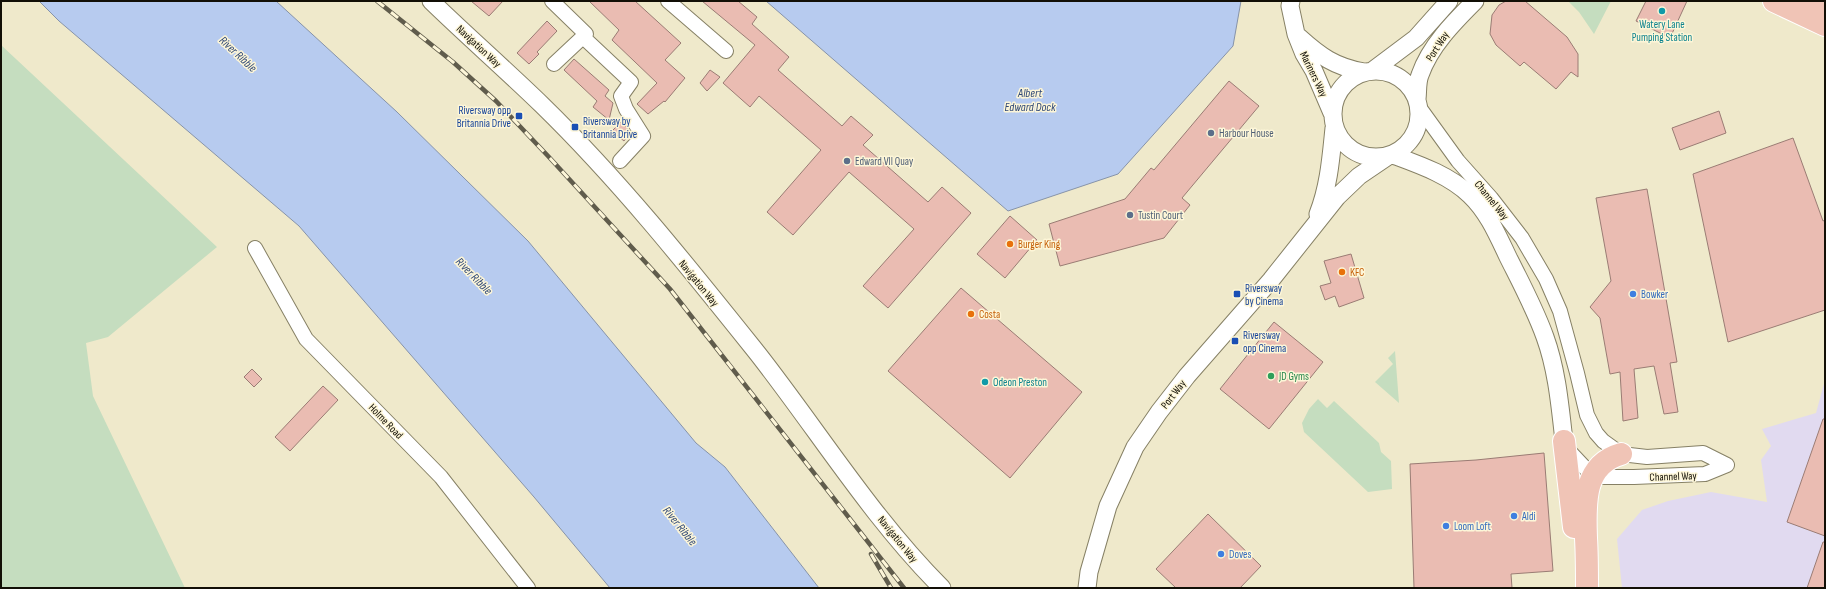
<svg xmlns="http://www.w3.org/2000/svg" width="1826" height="589" viewBox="0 0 1826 589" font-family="'Sofia Sans Condensed',sans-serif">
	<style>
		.industrial { fill: #e1daf0 }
		.green { fill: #c5ddbf }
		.water { fill: #b7cbef; stroke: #8693a9 }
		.building { fill: #eabcb2; stroke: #9a7c74 }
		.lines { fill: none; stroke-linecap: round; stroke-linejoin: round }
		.minor-casing { stroke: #868065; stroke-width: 16 }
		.tertiary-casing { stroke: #868065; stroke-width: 19 }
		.trunk-casing { stroke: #fff; stroke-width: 24 }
		.minor { stroke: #fff; stroke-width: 14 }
		.tertiary { stroke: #fff; stroke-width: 17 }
		.trunk { stroke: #f0c4b6; stroke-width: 22 }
		.rail-casing { stroke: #605c4c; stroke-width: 4.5 }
		.rail { stroke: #fdf6d8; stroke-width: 3; stroke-dasharray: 9; stroke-linecap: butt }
		.culture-dot { fill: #0f9aa8; stroke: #fdf6d8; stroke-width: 1.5 }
		.transit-dot { fill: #1a4fb4; stroke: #fdf6d8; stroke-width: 1.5 }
		.service-dot { fill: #5c6f8a; stroke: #fdf6d8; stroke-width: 1.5 }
		.food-dot { fill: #e8710a; stroke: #fdf6d8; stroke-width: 1.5 }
		.shop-dot { fill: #3f7fe0; stroke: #fdf6d8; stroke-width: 1.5 }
		.leisure-dot { fill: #2e9e5b; stroke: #fdf6d8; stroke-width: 1.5 }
		.labels { text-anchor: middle; stroke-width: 3; stroke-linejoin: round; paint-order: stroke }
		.culture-label { font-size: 11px; fill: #0d838f; stroke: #fdf6d8 }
		.street-label { font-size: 11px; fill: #120f06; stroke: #fdf6d8 }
		.transit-label { font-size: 11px; fill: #164399; stroke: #fdf6d8; text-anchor: start }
		.service-label { font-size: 11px; fill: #4e5e75; stroke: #fdf6d8; text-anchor: start }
		.food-label { font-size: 11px; fill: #c56008; stroke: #fdf6d8; text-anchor: start }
		.shop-label { font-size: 11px; fill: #366cbe; stroke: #fdf6d8; text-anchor: start }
		.leisure-label { font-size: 11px; fill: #27864d; stroke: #fdf6d8; text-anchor: start }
		.water-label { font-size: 12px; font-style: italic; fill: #2e4776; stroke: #fdf6d8 }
	</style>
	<rect width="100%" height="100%" fill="#efe9cb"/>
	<path class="industrial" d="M1825 380V588H1622L1617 539 1642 510 1668 501 1711 492 1767 502 1761 460 1771 446 1762 429 1816 413Z"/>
	<path class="green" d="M1568 1H1611L1594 34 1579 12Z
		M1 45 217 247 108 337 86 343 93 396 185 588H1Z
		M1395 351 1399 403 1375 382 1393 364 1388 358Z
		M1318 399 1327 408 1334 401 1379 443 1381 452 1391 461 1392 489 1368 492 1304 432 1302 423 1309 409Z"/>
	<path class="water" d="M39 1H276L397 112 528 241 696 443 725 467 819 588H610L534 497 299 226 59 21Z
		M766 1H1241L1233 46 1118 174 1008 211Z"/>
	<path class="building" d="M471 1H503L489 16Z
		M589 1H635L681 43 665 60 685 78 665 102 664 101 648 114 637 104 657 83 612 40 619 30Z
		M702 1H738L757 17 752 24 789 57 778 70 842 126 851 116 873 135 863 145 928 202 942 187 971 213 888 308 863 286 914 229 849 172 793 235 767 212 821 150 759 96 750 107 723 83 755 45Z
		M1506 1H1525L1567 37 1578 54V77L1571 72 1556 89 1524 62 1520 66 1496 45 1490 34 1492 15 1499 5Z
		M1646 1H1687L1670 38 1636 21Z
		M547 21 557 31 537 52 539 54 529 64 517 53Z
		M574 59 609 90 605 96 613 103 609 120 593 107 597 101 564 70Z
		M710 70 720 77 707 91 700 83Z
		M1229 81 1259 106 1182 198 1190 205 1164 238 1060 266 1049 224 1125 199 1151 168 1154 170Z
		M1719 111 1726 133 1680 150 1672 128Z
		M622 121 630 132 624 141 612 131Z
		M1793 138 1823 221 1825 220V310L1728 342 1693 174Z
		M1647 189 1677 362 1670 363 1678 412 1664 414 1654 366 1634 369 1638 418 1623 421 1620 372 1610 374 1600 318 1590 307 1611 281 1596 198Z
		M1010 216 1037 240 1005 278 977 254Z
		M1351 254 1364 298 1339 307 1335 296 1325 300 1320 286 1331 283 1324 261Z
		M961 288 1082 392 1010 478 888 371Z
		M1274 322 1323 362 1269 429 1220 389Z
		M252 369 262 379 254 387 244 377Z
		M323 386 338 400 290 451 275 437Z
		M1823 419H1825V536L1787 522Z
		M1544 453 1553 571 1511 574 1512 588H1414L1410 464 1476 460Z
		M1208 514 1261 566 1240 588H1176L1156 569Z
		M1823 542H1825V588H1807Z"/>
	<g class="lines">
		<g class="minor-casing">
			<path id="minor" d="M552 1 586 34 554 64
				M668 1 726 51
				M583 37 631 82 621 96 626 109 643 136 620 161
				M1419 107 1458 161 1491 198 1522 238 1546 279 1560 311 1577 373 1587 415 1596 433 1603 441 1621 454 1647 457 1703 453 1727 465
				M255 248 306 339 441 477 528 588
				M1566 445 1570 452 1586 469 1595 474 1604 477H1634L1705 474 1727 465"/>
		</g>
		<g class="tertiary-casing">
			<path id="tertiary" d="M431 1C467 36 506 70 542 105 621 182 690 269 758 354 819 432 872 518 942 588
				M1291 1 1290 6 1296 34 1304 54 1314 71 1332 113
				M1299 37C1320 56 1335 67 1364 72
				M1333 114a43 43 0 1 1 86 0a43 43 0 1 1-86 0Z
				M1372 71 1416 38 1449 1
				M1417 99C1418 91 1417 82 1420 75 1430 46 1454 22 1475 1
				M1393 155C1420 165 1449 175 1470 195 1488 212 1498 236 1508 257 1521 283 1535 309 1545 337 1557 370 1560 406 1564 441
				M1318 214C1329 186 1331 157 1334 128
				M1087 588 1089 572 1108 506 1135 447 1159 412 1187 376 1271 280 1337 197 1359 176 1387 157"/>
		</g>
		<g class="trunk-casing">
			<path id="trunk" d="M1774 1 1825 25
				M1813 1 1825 7
				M1564 441 1574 527
				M1587 588C1587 571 1587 555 1586 538 1585 506 1582 465 1621 454"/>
		</g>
		<use href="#minor" class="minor"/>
		<use href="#tertiary" class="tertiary"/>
		<use href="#trunk" class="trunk"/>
		<g class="rail-casing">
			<path id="rail" d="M377 1 453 62 496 101 548 156 670 289 904 588
				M871 554 891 588"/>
		</g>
		<use href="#rail" class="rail"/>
	</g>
	<g class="culture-dot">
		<circle cx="1662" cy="11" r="4"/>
		<circle cx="985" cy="382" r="4"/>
	</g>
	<g class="transit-dot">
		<rect x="515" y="112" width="8" height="8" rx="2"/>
		<rect x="571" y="123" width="8" height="8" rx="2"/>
		<rect x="1233" y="290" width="8" height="8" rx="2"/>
		<rect x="1231" y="337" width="8" height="8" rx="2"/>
	</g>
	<g class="service-dot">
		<circle cx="1211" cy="133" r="4"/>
		<circle cx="847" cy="161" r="4"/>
		<circle cx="1130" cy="215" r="4"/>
	</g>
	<g class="food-dot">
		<circle cx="1010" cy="244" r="4"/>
		<circle cx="1342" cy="272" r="4"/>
		<circle cx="971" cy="314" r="4"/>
	</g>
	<g class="shop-dot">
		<circle cx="1633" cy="294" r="4"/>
		<circle cx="1514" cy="516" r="4"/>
		<circle cx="1446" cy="526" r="4"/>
		<circle cx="1221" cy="554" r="4"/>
	</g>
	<circle class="leisure-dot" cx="1271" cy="376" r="4"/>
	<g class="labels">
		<g class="culture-label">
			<text x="1662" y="28">Watery Lane<tspan x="1662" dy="13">Pumping Station</tspan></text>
			<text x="993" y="386" text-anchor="start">Odeon Preston</text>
		</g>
		<g class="street-label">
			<text transform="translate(479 46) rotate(43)" y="4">Navigation Way</text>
			<text transform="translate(1437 46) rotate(-57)" y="4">Port Way</text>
			<text transform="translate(1314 74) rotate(64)" y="4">Mariners Way</text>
			<text transform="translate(1492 200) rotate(51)" y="4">Channel Way</text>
			<text transform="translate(699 283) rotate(51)" y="4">Navigation Way</text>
			<text transform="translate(1173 394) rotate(-52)" y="4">Port Way</text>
			<text transform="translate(386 421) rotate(46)" y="4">Holme Road</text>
			<text transform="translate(1673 476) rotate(-2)" y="4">Channel Way</text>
			<text transform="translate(898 539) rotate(51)" y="4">Navigation Way</text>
		</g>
		<g class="transit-label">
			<text x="511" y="114" text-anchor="end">Riversway opp<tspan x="511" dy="13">Britannia Drive</tspan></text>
			<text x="583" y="125">Riversway by<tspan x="583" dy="13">Britannia Drive</tspan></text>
			<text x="1245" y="292">Riversway<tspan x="1245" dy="13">by Cinema</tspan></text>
			<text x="1243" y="339">Riversway<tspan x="1243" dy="13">opp Cinema</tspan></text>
		</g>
		<g class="service-label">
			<text x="1219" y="137">Harbour House</text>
			<text x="855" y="165">Edward VII Quay</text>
			<text x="1138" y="219">Tustin Court</text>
		</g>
		<g class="food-label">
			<text x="1018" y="248">Burger King</text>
			<text x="1350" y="276">KFC</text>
			<text x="979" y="318">Costa</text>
		</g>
		<g class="shop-label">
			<text x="1641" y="298">Bowker</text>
			<text x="1522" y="520">Aldi</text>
			<text x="1454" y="530">Loom Loft</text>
			<text x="1229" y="558">Doves</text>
		</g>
		<g class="leisure-label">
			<text x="1279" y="380">JD Gyms</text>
		</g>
		<g class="water-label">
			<text transform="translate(238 54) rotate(43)" y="4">River Ribble</text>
			<text x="1030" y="97">Albert<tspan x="1030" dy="14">Edward Dock</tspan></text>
			<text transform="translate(474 276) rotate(46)" y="4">River Ribble</text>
			<text transform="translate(680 526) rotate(51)" y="4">River Ribble</text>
		</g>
	</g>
	<rect width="1826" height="589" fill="none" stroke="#120f06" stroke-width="4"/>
</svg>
